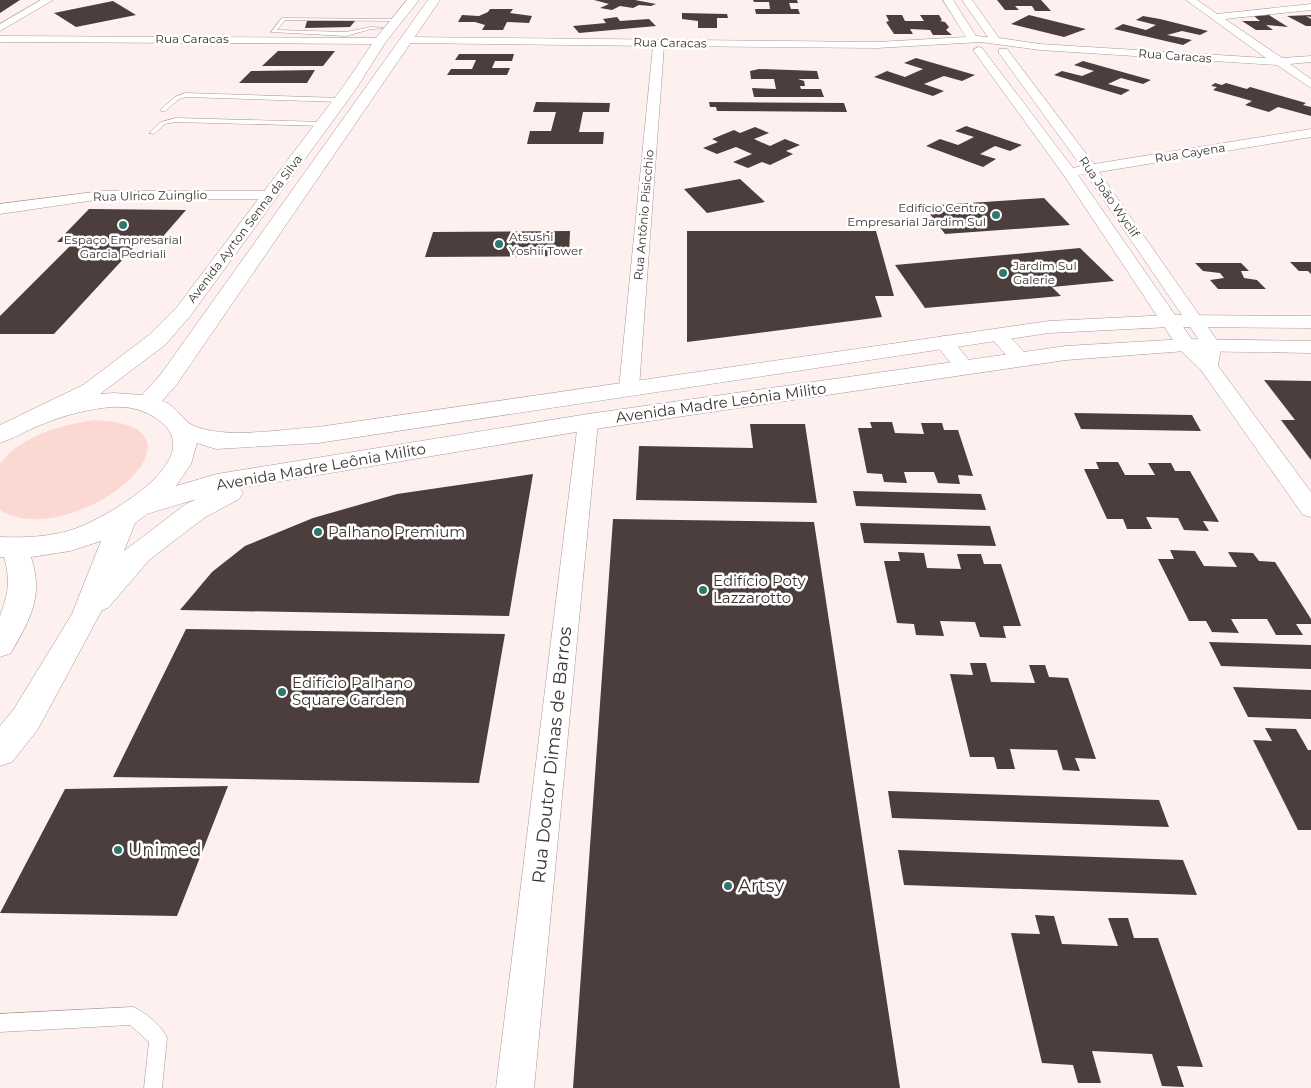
<svg xmlns="http://www.w3.org/2000/svg" width="1311" height="1088" viewBox="0 0 1311 1088" font-family="Montserrat,sans-serif">
	<style>
		.green { fill: #fbd8d1 }
		.building { fill: #4b3e3c }
		.lines { fill: none; stroke-linecap: round; stroke-linejoin: round }
		.lane-casing { stroke: #a69794; stroke-width: 1 }
		.street-casing { stroke: #a69794; stroke-width: 1 }
		.secondary-casing { stroke: #a69794; stroke-width: 1 }
		.lane { fill: #fff; fill-rule: evenodd }
		.street { fill: #fff; fill-rule: evenodd }
		.secondary { fill: #fff; fill-rule: evenodd }
		.poi-dot { fill: #31766a; stroke: #fff; stroke-width: 2 }
		.labels { text-anchor: middle; stroke-width: 5; stroke-linejoin: round; paint-order: stroke }
		.far-street-label { font-size: 12px; fill: #3a3332; stroke: #fff }
		.far-poi-label { font-size: 12px; fill: #3a3332; stroke: #fff; text-anchor: start }
		.street-label { font-size: 15px; fill: #3a3332; stroke: #fff }
		.poi-label { font-size: 15px; fill: #3a3332; stroke: #fff; text-anchor: start }
		.near-street-label { font-size: 18px; fill: #3a3332; stroke: #fff }
		.near-poi-label { font-size: 18px; fill: #3a3332; stroke: #fff; text-anchor: start }
	</style>
	<rect width="100%" height="100%" fill="#fef0ee"/>
	<path class="green" d="M94 420C231 425 71 554 0 510V464C21 435 62 425 94 420Z"/>
	<path class="building" d="M0 0H20L0 13Z
		M594 0H635L656 4 651 6 639 5 633 8 620 6 612 10 600 8 609 4Z
		M753 0H797L798 3H789L791 9H798L800 14H756L755 9H770L769 2H754Z
		M997 0H1041L1051 11H1035L1032 6H1015L1019 10H1005Z
		M113 1 136 15 76 27 54 13Z
		M490 9H513L510 13 532 16 529 23 507 22 503 30H482L485 25 475 22H458L462 15 479 16 488 12Z
		M682 13 727 14 728 18H717V28H698V21L682 19Z
		M886 15H902L905 21H924L920 15H939L942 20 940 21 945 22 949 27 946 30 952 35H933L930 30 910 29 913 34H894L886 22 889 21Z
		M1029 15 1086 29 1064 37 1011 24Z
		M1269 15 1288 27 1266 25 1273 30H1256L1242 21H1260L1254 16Z
		M1311 15V17L1306 16 1311 19V26H1306L1287 16Z
		M1143 16 1160 19 1208 31 1200 35 1182 31 1167 35 1192 40 1183 45 1114 29 1123 24 1146 30 1156 25 1136 20Z
		M617 17 620 21 649 19 656 26 579 33 573 26 606 23 603 19Z
		M307 21H355L350 27 305 28Z
		M278 51H335L323 66H262Z
		M459 54H514L512 61H495L492 68H510L507 75H447L451 69H472L476 60H455Z
		M916 58 975 75 962 81 944 76 924 84 944 91 933 96 874 77 887 71 905 77 923 69 904 63Z
		M1083 61 1151 80 1143 84 1121 78 1108 84 1130 90 1121 95 1054 75 1062 71 1082 76 1094 71 1074 65Z
		M759 69 817 71 819 79H798L804 81 805 86H800L801 89H821L824 97H754L752 88 776 89 774 79H751L750 71Z
		M315 70 307 83H239L251 71Z
		M1215 83 1222 85 1226 83 1247 89 1250 87 1306 103 1303 105 1311 107V116L1278 107 1269 112 1245 105 1252 101 1213 90 1217 87 1211 86Z
		M536 102 610 103 609 112H583L579 132H604L603 144H527L530 131H551L556 112H533Z
		M709 102 844 103 847 112 717 111 716 107H710Z
		M966 126 1022 145 1010 151 995 146 980 154 996 159 983 167 926 146 940 139 958 145 974 137 955 131Z
		M755 127 769 133 754 139 770 146 785 139 800 145 786 151 793 154 770 165 762 162 748 168 733 162 752 154 736 147 717 154 703 148 718 142 712 139 734 130 740 133Z
		M740 179 765 202 707 213 684 189Z
		M1044 198 1070 225 945 234 924 206Z
		M89 209 186 210 159 241 57 242Z
		M570 231 569 256 425 257 433 232Z
		M687 231H876L894 296H875L882 317 687 342Z
		M139 242 54 334H0V316L73 243Z
		M1080 248 1114 281 1052 287 1061 296 925 308 895 265Z
		M1290 262H1311V274L1308 271H1299Z
		M1195 263H1241L1249 271H1241L1244 278 1257 280 1266 289H1218L1210 280 1224 278 1220 273 1203 271Z
		M1264 380 1311 381V460L1281 420H1295Z
		M1074 413 1192 415 1201 431 1081 429Z
		M870 422H892L895 433 924 434 921 423H942L944 430H958L973 476 958 475 960 484 938 483 934 472H904L907 483 884 482 882 474 867 473 858 428H872Z
		M750 424H805L817 503 636 500 639 446 753 448Z
		M1096 462H1118L1125 475H1155L1148 463H1171L1175 471H1190L1219 522 1203 521 1209 531 1184 530 1178 518 1146 517 1152 529H1127L1123 519H1107L1084 469H1099Z
		M533 474 509 616 180 610 212 572 245 546 313 518 397 494Z
		M853 491 981 494 986 510 856 506Z
		M613 519 814 522 900 1088H573Z
		M860 523 990 526 996 546 864 543Z
		M1170 550 1195 551 1204 566 1237 567 1228 552 1253 553 1259 561 1275 562 1311 619V624H1296L1303 635H1276L1267 619H1231L1239 633 1212 632 1206 621H1189L1158 559H1174Z
		M898 552 924 553 927 568 961 569 957 554H981L984 564H1001L1021 626H1003L1006 638 980 637 975 622 940 621 944 636 916 635 914 624 897 623 884 561H900Z
		M186 629 505 634 479 783 113 777Z
		M1209 642 1311 645V669L1221 666Z
		M970 663H986L991 682 1035 683 1029 665H1045L1049 677 1068 678 1096 759 1075 758 1080 771 1063 770 1057 750 1010 749 1015 769H997L994 757H970L950 674 973 675Z
		M1233 687 1311 690V719L1248 717Z
		M1265 728 1296 729 1308 750H1311V830H1298L1253 740 1272 741Z
		M228 786 177 916 0 913 65 789Z
		M888 791 1159 800 1169 827 892 818Z
		M898 850 1183 860 1197 895 904 885Z
		M1035 915 1054 916 1062 944 1118 946 1108 918H1128L1134 938H1158L1203 1067 1177 1066 1184 1087 1162 1086 1152 1054 1092 1051 1101 1083H1078L1073 1065 1042 1063 1011 933 1040 934Z"/>
	<g class="lines">
		<g class="lane-casing">
			<path id="lane" d="M282 18 396 19 398 20 396 21 285 20 277 30 346 32 371 27 392 28 371 29 346 36 271 32Z
				M185 93 341 98 344 100 341 102 186 97 179 99 165 111H161V109L175 97Z
				M176 118 324 122 327 124 324 126 176 122 165 124 154 134 149 133 161 122Z
				M133 1007C145 1012 162 1026 167 1038L162 1088H144L149 1042 130 1025 0 1032V1014Z"/>
		</g>
		<g class="street-casing">
			<path id="street" d="M41 0H53L0 31V24Z
				M943 0H953L976 36 988 37 962 0H972L999 38 1040 44 1266 58 1186 0H1197L1217 14 1311 4V10L1225 19 1282 58 1311 56V62L1290 64 1311 79V88L1277 65 1040 50 981 42 877 48 664 46 639 388 636 392 629 394 622 392 619 388 653 46 406 43 401 40 406 37 877 42 966 37Z
				M0 36 380 38 385 41 380 44 0 42Z
				M978 47 982 48 1073 168 1081 166 999 53V49H1007L1094 164 1311 129V137L1099 172 1221 346 1218 366 1311 492V517L1303 515 1201 370 1179 349 1063 174 973 50ZM1086 174 1203 346 1202 350 1193 341 1078 175Z
				M102 191H271L278 195 271 199H102L0 214V204Z
				M998 329 1004 331 1027 355 1029 359 1027 363H1013L992 339 989 335 992 331Z
				M944 336 951 338 971 363 974 367 971 371H957L937 346 935 342 937 338Z
				M588 415 595 417 598 422 534 1088H496L578 422 581 417Z"/>
		</g>
		<g class="secondary-casing">
			<path id="secondary" d="M407 0H419L385 43 356 89 191 315 165 345 100 394 114 393 142 395 161 374 428 0H440L177 384 162 401C176 405 182 420 192 425 223 440 283 429 318 427L1049 321 1170 315 1311 316V328L1170 327 1049 333 318 443 216 449 197 443 191 464 176 486 217 474 588 414 1066 346 1186 339 1311 341V353L1186 351 1066 360 588 430 240 488 243 493 239 499 204 518 149 560 108 608 102 610 38 729 12 762 0 766V726L14 709 72 614 101 541 70 551 31 557C44 597 30 619 11 653L0 657C0 644 0 628 0 616 8 593 11 582 4 557H0V537C23 538 46 537 68 531 98 523 210 461 161 422 146 410 131 406 112 407 86 409 62 416 38 426 25 431 13 439 0 443V425L83 385 149 335 177 307 345 84 376 38ZM197 499 186 504 124 551 135 523 147 514Z"/>
		</g>
		<use href="#lane" class="lane"/>
		<use href="#street" class="street"/>
		<use href="#secondary" class="secondary"/>
	</g>
	<g class="poi-dot">
		<circle cx="996" cy="215" r="5"/>
		<circle cx="123" cy="225" r="5"/>
		<circle cx="499" cy="244" r="5"/>
		<circle cx="1003" cy="273" r="5"/>
		<circle cx="318" cy="532" r="5"/>
		<circle cx="703" cy="590" r="5"/>
		<circle cx="282" cy="692" r="5"/>
		<circle cx="118" cy="850" r="5"/>
		<circle cx="728" cy="886" r="5"/>
	</g>
	<g class="labels">
		<g class="far-street-label">
			<text x="192" y="43">Rua Caracas</text>
			<text transform="translate(670 43) rotate(1)" y="4">Rua Caracas</text>
			<text transform="translate(1175 56) rotate(4)" y="4">Rua Caracas</text>
			<text transform="translate(1190 153) rotate(-9)" y="4">Rua Cayena</text>
			<text transform="translate(150 196) rotate(-1)" y="4">Rua Ulrico Zuinglio</text>
			<text transform="translate(1109 197) rotate(55)" y="4">Rua João Wyclif</text>
			<text transform="translate(644 215) rotate(-85)" y="4">Rua Antônio Pisicchio</text>
			<text transform="translate(245 229) rotate(-53)" y="4">Avenida Ayrton Senna da Silva</text>
		</g>
		<g class="far-poi-label">
			<text x="986" y="212" text-anchor="end">Edifício Centro<tspan x="986" dy="14">Empresarial Jardim Sul</tspan></text>
			<text x="509" y="241">Atsushi<tspan x="509" dy="14">Yoshii Tower</tspan></text>
			<text x="123" y="244" text-anchor="middle">Espaço Empresarial<tspan x="123" dy="14">Garcia Pedriali</tspan></text>
			<text x="1013" y="270">Jardim Sul<tspan x="1013" dy="14">Galerie</tspan></text>
		</g>
		<g class="street-label">
			<text transform="translate(721 403) rotate(-8)" y="5">Avenida Madre Leônia Milito</text>
			<text transform="translate(321 467) rotate(-10)" y="5">Avenida Madre Leônia Milito</text>
		</g>
		<g class="poi-label">
			<text x="328" y="537">Palhano Premium</text>
			<text x="713" y="586">Edifício Poty<tspan x="713" dy="17">Lazzarotto</tspan></text>
			<text x="292" y="688">Edifício Palhano<tspan x="292" dy="17">Square Garden</tspan></text>
		</g>
		<g class="near-street-label">
			<text transform="translate(552 755) rotate(-84)" y="6">Rua Doutor Dimas de Barros</text>
		</g>
		<g class="near-poi-label">
			<text x="128" y="856">Unimed</text>
			<text x="738" y="892">Artsy</text>
		</g>
	</g>
</svg>
